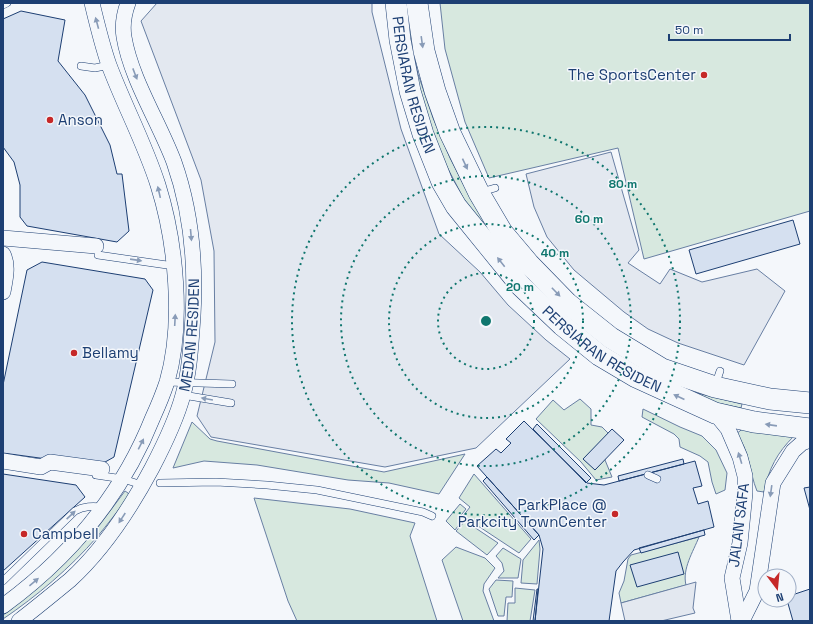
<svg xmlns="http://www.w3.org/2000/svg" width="813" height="624" viewBox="0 0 813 624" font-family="'Space Grotesk',sans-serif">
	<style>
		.green { fill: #d7e8df; stroke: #687fa3 }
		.parking { fill: #e3e8f0; stroke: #687fa3 }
		.building { fill: #d5e0f0; stroke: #1d3f73 }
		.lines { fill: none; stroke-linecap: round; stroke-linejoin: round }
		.lane-casing { stroke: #1d3f73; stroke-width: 8 }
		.street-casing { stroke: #1d3f73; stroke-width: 16 }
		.secondary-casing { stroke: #1d3f73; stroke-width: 22 }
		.lane { stroke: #f4f7fb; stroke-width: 7 }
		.street { stroke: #f4f7fb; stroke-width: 15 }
		.secondary { stroke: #f4f7fb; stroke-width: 21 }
		.oneway { fill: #889bb7 }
		.ring { fill: none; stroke: #0f766e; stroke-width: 2; stroke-dasharray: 2 4 }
		.poi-dot { fill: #c62828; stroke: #f4f7fb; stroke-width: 1.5 }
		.labels { text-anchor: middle; stroke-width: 3; stroke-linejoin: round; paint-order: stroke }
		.poi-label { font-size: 15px; fill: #1d3f73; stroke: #f4f7fb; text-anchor: start }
		.street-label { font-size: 15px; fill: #1d3f73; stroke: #f4f7fb }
		.centre { fill: #0f766e; stroke: #f4f7fb; stroke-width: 2 }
		.ring-label { font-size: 12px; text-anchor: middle; font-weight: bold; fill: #0f766e; stroke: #f4f7fb; stroke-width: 3; stroke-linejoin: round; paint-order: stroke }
	</style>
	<rect width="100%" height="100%" fill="#f4f7fb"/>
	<path class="green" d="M402 3H409L413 52 418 74 433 118 450 158 473 203 551 297 518 271 467 205 446 165 424 112Z
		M440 3H810V211L644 259 618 148 489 178 465 122 445 49Z
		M689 391 742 404 741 408 717 403Z
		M580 399 591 409V425L602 427 609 434 605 460 612 477 596 480 581 462 536 419 553 400 564 410Z
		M643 409 680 427 702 436 716 450 727 473 725 490 716 494 712 482 708 462 700 456 680 447 679 439 674 434 642 417Z
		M192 422 210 439 217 441 384 472 465 454 439 494 389 483 348 480 257 465 204 461 173 468Z
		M745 427 794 436C777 453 769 468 764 492L757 491C749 472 750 450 736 434Z
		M474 474 531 539 519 553 463 516 470 507 459 498Z
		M125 491 128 493 130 496C118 510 108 524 97 537 70 568 37 596 3 619V615L9 611 68 559 98 527Z
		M254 498 350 509 415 523 410 536 437 621H297L288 601Z
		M460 504 466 509 458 519 461 522 455 530 446 521Z
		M465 521 498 543 487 555 456 531Z
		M699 537C693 552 682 569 686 585L621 603 619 593 624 581 628 559 631 555Z
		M539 540 540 549 537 584 521 583 523 560Z
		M456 547 485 558 495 568 484 584 483 591 494 621H463L442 560Z
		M503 548 521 559 518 578H498L504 571 502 563 496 556Z
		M496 580 513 581 512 597H506L504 616H498L489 589Z
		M515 588 535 590 530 621H507L508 603H515Z"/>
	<path class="parking" d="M157 3H372V12L401 129 439 234 480 272 508 305 546 340 570 359 476 448 385 467 211 437 197 416 215 342 214 251 201 180 141 21Z
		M611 152 639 250 628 263 660 284 670 269 702 282 757 269 785 291 744 365 678 343 648 329 624 312 574 270 547 237 534 207 526 174Z
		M696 582 693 608 695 613 661 621H625L621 603Z"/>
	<path class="building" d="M21 11 65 20 58 61 85 95 110 145 117 174H122L129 231 117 242 27 226 20 217V185L14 162 3 147V19Z
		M793 220 800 244 696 274 689 250Z
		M42 262 145 279 153 290 114 457 98 466 3 453V385L27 270Z
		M524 421 587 483 604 485 695 461 702 486 693 488 698 504 708 501 714 527 634 550 623 562 616 571 609 621H535L543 549 539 535 477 466 496 449 501 453 511 443 506 439Z
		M537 424 591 478 586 483 533 429Z
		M612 429 624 440 595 470 583 459Z
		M683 459 684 464 619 481 618 476Z
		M3 474 76 485 85 497 3 571Z
		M487 477 539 535 534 540 483 481Z
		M810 487V510L804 488Z
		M704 530 705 535 641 553 639 548Z
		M678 552 684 574 637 587 630 565Z
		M537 589H538L535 621H533Z
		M810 589V621H793L787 600H789V596Z"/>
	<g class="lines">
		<g class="lane-casing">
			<path id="lane" d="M3 5 7 3
				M81 66 95 68 109 65
				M481 192 495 188
				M98 255 174 266
				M167 382 232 384
				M715 386 720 371
				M183 395 231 403
				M96 475 123 479 142 485
				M648 475 657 479
				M160 483 216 482 267 485 317 490 423 512 432 516
				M3 581 75 511C84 506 92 506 103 507"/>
		</g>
		<g class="street-casing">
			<g id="street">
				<path d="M3 238 96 246"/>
				<path d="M3 254C9 266 5 280 3 292"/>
				<path d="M715 413 728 429 740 457 745 476V493L740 543 732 578 739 621"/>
				<path d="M3 461 41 467 50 462 102 469"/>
				<path d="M3 606C70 557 122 495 153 417 158 406 163 394 167 382 184 324 176 242 158 185 145 144 124 105 109 65 102 45 97 24 92 3"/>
				<path id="s1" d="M19 621C36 608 53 594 70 580 104 549 130 509 152 468 164 445 176 421 183 395 190 370 191 342 193 316 196 263 192 213 174 162 159 122 131 79 124 37 122 25 124 14 128 3"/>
				<path d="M742 621 757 591 773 483 793 451 802 443 810 440"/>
			</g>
		</g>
		<g class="secondary-casing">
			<g id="secondary">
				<path id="s2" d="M396 3 400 40 410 91 423 134 442 182 456 206 521 286 562 325 599 355 636 377 715 413 754 422 810 429"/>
				<path d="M417 3 424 51 435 91 450 133 479 193 502 232 529 264 567 303 611 338 662 369 715 387 770 399 810 403"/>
			</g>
		</g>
		<use href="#lane" class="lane"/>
		<use href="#street" class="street"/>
		<use href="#secondary" class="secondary"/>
	</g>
	<defs><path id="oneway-solid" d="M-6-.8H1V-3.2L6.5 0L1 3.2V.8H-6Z"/></defs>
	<g class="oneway">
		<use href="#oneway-solid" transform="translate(97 23) rotate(-105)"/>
		<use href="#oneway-solid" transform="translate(422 42) rotate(82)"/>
		<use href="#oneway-solid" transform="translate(135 74) rotate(69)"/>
		<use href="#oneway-solid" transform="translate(465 164) rotate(65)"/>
		<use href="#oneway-solid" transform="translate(159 192) rotate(-103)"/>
		<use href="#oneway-solid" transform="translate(191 235) rotate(85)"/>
		<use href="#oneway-solid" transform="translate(136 260) rotate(8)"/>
		<use href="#oneway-solid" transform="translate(501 262) rotate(-128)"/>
		<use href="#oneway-solid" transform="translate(556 292) rotate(46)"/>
		<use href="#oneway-solid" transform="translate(175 320) rotate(-87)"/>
		<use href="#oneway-solid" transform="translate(679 397) rotate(-155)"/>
		<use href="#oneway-solid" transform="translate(207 399) rotate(-170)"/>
		<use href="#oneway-solid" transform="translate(771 425) rotate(-172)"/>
		<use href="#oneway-solid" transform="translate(141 444) rotate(-63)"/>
		<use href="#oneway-solid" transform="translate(740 458) rotate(-107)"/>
		<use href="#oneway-solid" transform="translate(771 491) rotate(98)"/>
		<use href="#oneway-solid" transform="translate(71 515) rotate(-43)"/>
		<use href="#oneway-solid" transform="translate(122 518) rotate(123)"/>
		<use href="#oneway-solid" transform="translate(34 582) rotate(-40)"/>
	</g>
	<g class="ring">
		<circle cx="486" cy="321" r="48"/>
		<circle cx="486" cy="321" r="97"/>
		<circle cx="486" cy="321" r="145"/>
		<circle cx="486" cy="321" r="194"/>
	</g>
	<g class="poi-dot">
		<circle cx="704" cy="75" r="4"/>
		<circle cx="50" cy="120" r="4"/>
		<circle cx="74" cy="353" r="4"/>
		<circle cx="615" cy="514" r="4"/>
		<circle cx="24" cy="534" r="4"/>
	</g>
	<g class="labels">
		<g class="poi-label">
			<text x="696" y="80" text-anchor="end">The SportsCenter</text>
			<text x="58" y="125">Anson</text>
			<text x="82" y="358">Bellamy</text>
			<text x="607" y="510" text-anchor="end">ParkPlace @<tspan x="607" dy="17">Parkcity TownCenter</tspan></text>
			<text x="32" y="539">Campbell</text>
		</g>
		<g class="street-label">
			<text dy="5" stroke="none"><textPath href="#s2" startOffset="84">PERSIARAN RESIDEN</textPath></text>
			<text dy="5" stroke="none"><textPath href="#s1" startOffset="345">MEDAN RESIDEN</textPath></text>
			<text dy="5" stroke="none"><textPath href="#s2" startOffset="420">PERSIARAN RESIDEN</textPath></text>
			<text transform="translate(739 525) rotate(-83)" y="5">JALAN SAFA</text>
		</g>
	</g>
	<circle cx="486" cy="321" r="6" class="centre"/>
	<g class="ring-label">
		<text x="623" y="188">80 m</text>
		<text x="589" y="223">60 m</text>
		<text x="555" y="257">40 m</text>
		<text x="520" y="291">20 m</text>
	</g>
	<rect width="813" height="624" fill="none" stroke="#1d3f73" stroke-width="8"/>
	<g transform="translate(777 588) rotate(164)"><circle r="19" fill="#f4f7fb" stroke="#9eadc5"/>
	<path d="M0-3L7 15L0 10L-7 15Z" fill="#c62828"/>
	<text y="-6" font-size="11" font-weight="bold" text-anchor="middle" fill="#1d3f73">N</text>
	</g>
	<path d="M669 34v6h121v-6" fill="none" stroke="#1d3f73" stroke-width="2"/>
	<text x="675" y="34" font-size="12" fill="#1d3f73" stroke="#f4f7fb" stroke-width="3" paint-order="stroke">50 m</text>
</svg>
